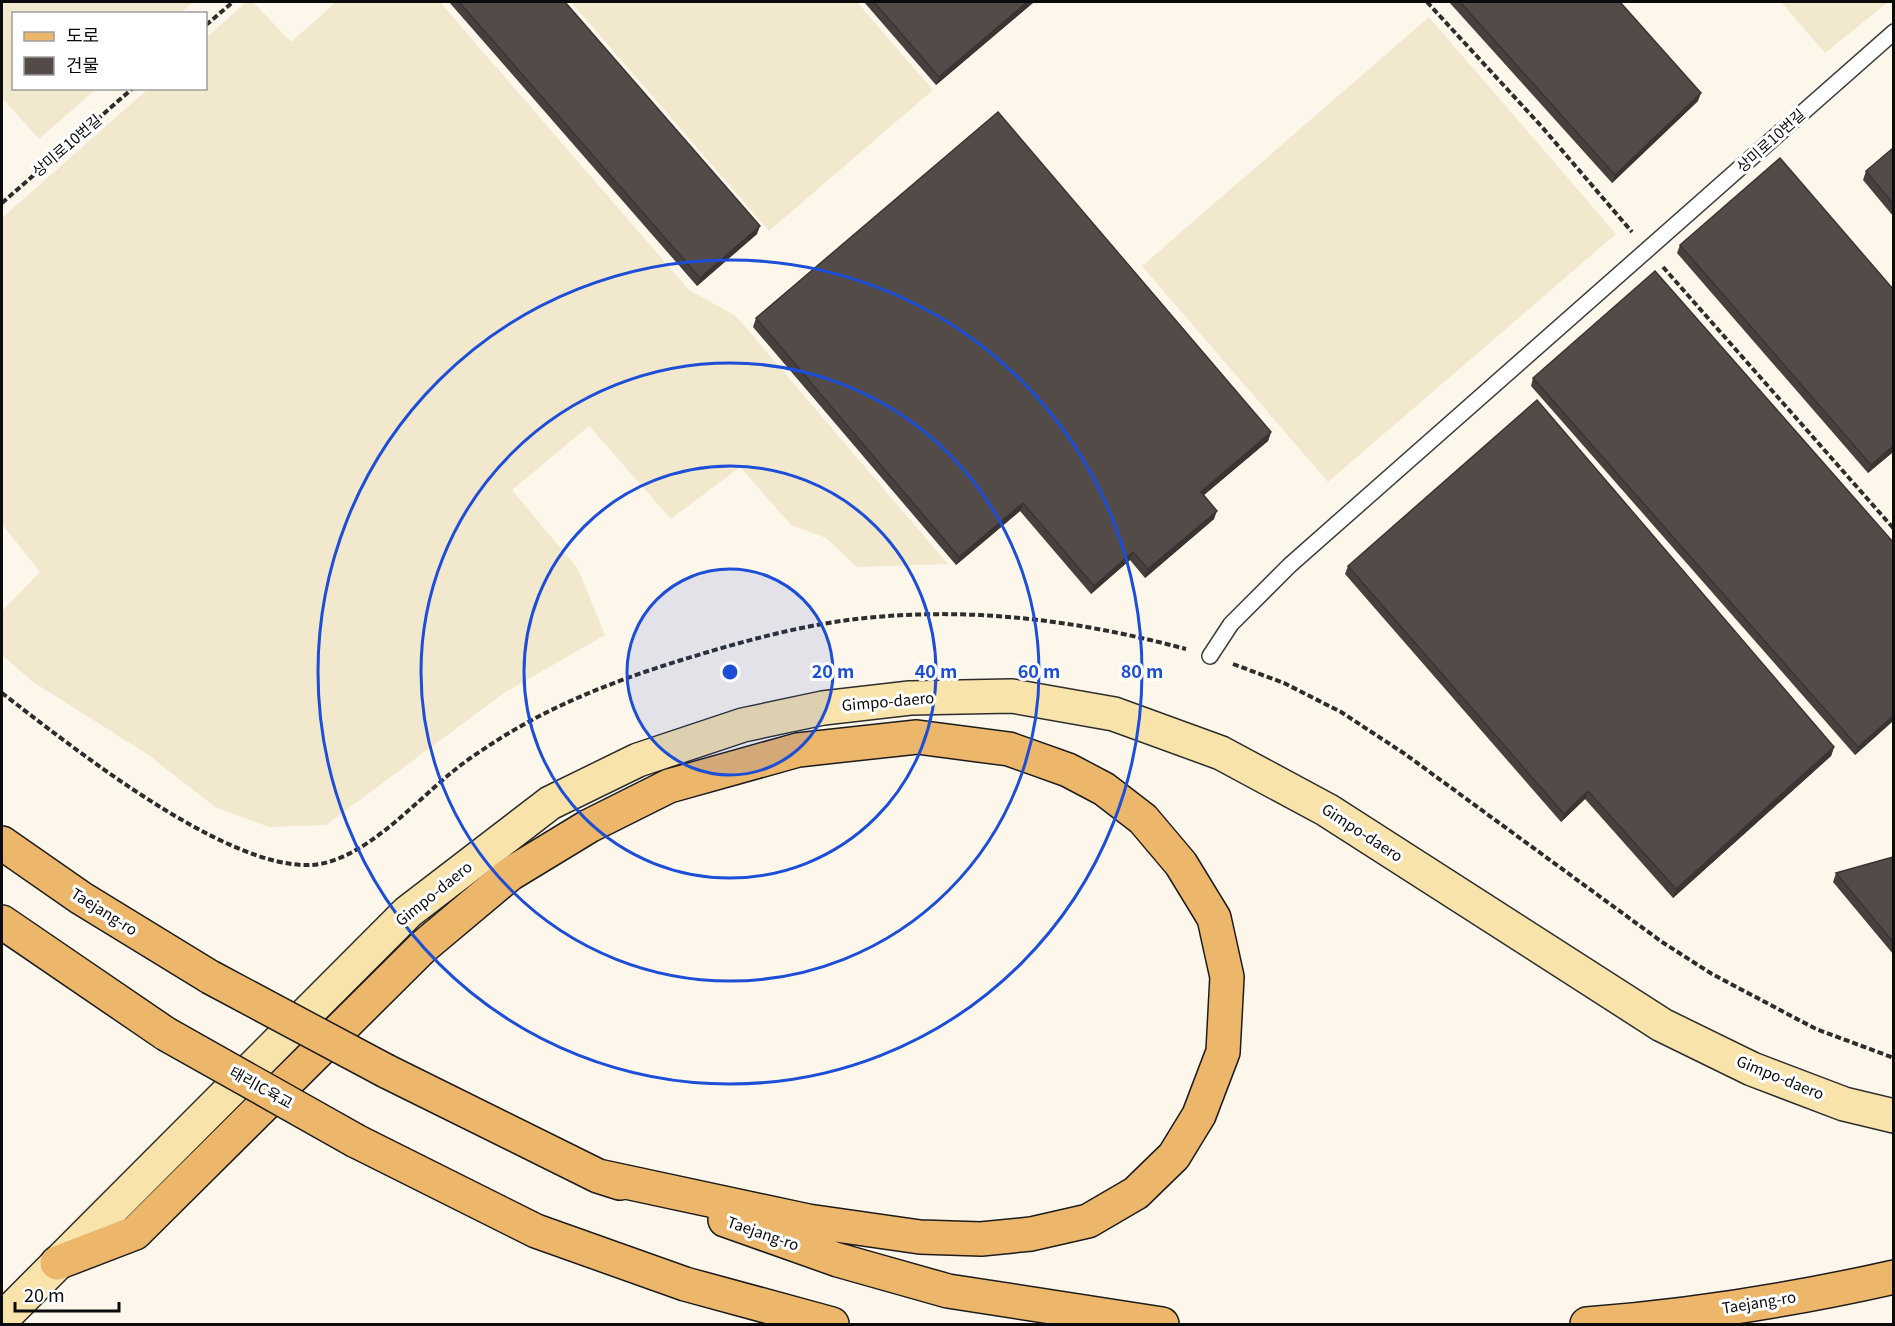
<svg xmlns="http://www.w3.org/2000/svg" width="1895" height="1326" viewBox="0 0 1895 1326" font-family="Georgia,'Noto Sans KR',serif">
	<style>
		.farmland { fill: #f1e8cd }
		.pier { fill: #fdf7eb }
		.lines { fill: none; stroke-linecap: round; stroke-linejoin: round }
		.service-casing { stroke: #3e3e3e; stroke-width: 18 }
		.secondary-casing { stroke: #2d2d2d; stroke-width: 36 }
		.primary-casing { stroke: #1c1c1c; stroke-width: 36 }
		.path { stroke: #2d2d2d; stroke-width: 4; stroke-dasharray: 6 3; stroke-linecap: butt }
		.service { stroke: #fff; stroke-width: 15 }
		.secondary { stroke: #f8e3ab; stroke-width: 33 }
		.primary { stroke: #edb76b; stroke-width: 33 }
		.primary-bridge-casing { stroke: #1c1c1c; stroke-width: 36; stroke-linecap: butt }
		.primary-bridge { stroke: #edb76b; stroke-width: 33 }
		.wall { fill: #47403e }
		.shaded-wall { fill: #3a3432 }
		.building { fill: #534b48; stroke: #3a3432; stroke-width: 1.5 }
		.ring { fill: none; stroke: #1d4ed8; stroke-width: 3 }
		.labels { text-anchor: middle; stroke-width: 6; stroke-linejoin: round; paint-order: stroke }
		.street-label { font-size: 15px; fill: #0b0b0b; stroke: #fff }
		.centre { fill: #1d4ed8; stroke: #fff; stroke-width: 3 }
		.ring-label { font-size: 18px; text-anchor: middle; font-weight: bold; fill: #1d4ed8; stroke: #fff; stroke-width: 6; stroke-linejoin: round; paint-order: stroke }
	</style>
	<rect width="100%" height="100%" fill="#fdf7eb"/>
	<path class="farmland" d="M2 2H194L180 13 14 14V88L96 89 39 139 2 98Z
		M246 2H253L291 42 336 2H440L689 290 736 316 948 564 857 567 826 538 791 525 740 467 671 519 589 426 512 490 578 569 605 635 504 693 326 825 269 827 215 807 147 754 33 682 2 655V611L40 572 2 524V218L148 89 206 88V38Z
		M571 2H857L933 90 769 231Z
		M1781 2H1888L1825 53Z
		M1429 17 1616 234 1328 482 1142 266Z"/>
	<path class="pier" d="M2 1267 4 1268 54 1324H2Z"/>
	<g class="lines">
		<g class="service-casing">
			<path id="service" d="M1210 656 1231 624 1290 565 1894 32"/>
		</g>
		<g class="secondary-casing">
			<path id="secondary" d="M2 1319 408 912 550 803 638 760 743 725 823 708 910 698 1012 696 1114 714 1221 753 1327 810 1662 1025 1752 1069 1844 1104 1894 1116"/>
		</g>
		<g class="primary-casing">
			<path id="primary" d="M2 843 81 898 210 977
				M2 922 166 1034
				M386 1071 598 1176 620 1183
				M356 1141 536 1231 685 1284 832 1324
				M725 1220 838 1260 948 1291 1162 1324
				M57 1263 135 1233 423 947 510 874 589 826 669 786 798 750 917 737 1009 749 1068 770 1104 789 1143 819 1181 864 1214 918 1227 977 1223 1052 1199 1115 1174 1156 1136 1193 1088 1221 1031 1234 981 1239 920 1237 808 1221 598 1176
				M1587 1324C1691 1316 1792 1300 1894 1277"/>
		</g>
		<path class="path" d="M1427 2 1542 127 1632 232
			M206 25 233 2
			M2 203 133 88
			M1663 267 1894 529
			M1233 664 1284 683 1341 712 1405 754 1662 942 1712 974 1816 1029 1894 1058
			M2 693C71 746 224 869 311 865 362 862 413 804 451 773 464 762 479 752 493 743 551 705 619 679 685 659 740 642 798 626 856 619 967 606 1078 620 1186 649"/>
		<use href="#service" class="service"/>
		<use href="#secondary" class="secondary"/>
		<use href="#primary" class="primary"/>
		<g class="primary-bridge-casing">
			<path id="primary-bridge" d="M210 977 386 1071
				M166 1034 356 1141"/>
		</g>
		<use href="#primary-bridge" class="primary-bridge"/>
	</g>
	<path class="wall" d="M449 2H565L757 234 697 286Z
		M864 2H1034L936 85Z
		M1449 2H1620L1698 101 1612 183Z
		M1893 148V216L1863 180 1866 171Z
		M1680 245 1893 452 1868 473 1677 253Z
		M756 318 1271 432 1268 441 1204 495 1214 519 1145 578 1130 560 1091 594 1020 511 956 565 753 327Z
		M1533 378 1893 542V721L1855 755 1531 386Z
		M1348 566 1834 747 1831 756 1673 898 1585 799 1561 822 1345 574Z
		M1893 857V954L1833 882 1836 873Z"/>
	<path class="shaded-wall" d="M1027 2H1034L936 85 939 77Z
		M1701 93 1698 101 1612 183 1615 175Z
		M760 226 757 234 697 286 700 278Z
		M1271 432 1268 441 1198 500 1201 492Z
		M1893 446V452L1868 473 1871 465Z
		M1023 503 1020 511 956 565 959 557Z
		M1217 511 1214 519 1145 578 1148 569Z
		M1133 552 1130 560 1091 594 1094 586Z
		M1893 716V721L1855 755 1858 747Z
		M1834 747 1831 756 1673 898 1676 889Z
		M1588 791 1585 799 1561 822 1564 814Z"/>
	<path class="building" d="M459 2H565L760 226 700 278Z
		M874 2H1027L939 77Z
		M1460 2H1620L1701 93 1615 175Z
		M998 112 1271 432 1201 492 1217 511 1148 569 1133 552 1094 586 1023 503 959 557 756 318Z
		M1893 148V204L1866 171Z
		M1780 158 1893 289V446L1871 465 1680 245Z
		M1655 271 1893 542V716L1858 747 1533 378Z
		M1537 400 1834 747 1676 889 1588 791 1564 814 1348 566Z
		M1893 857V942L1836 873Z"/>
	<circle cx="730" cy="672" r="103" fill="#1d4ed8" fill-opacity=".12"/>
	<g class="ring">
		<circle cx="730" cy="672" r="103"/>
		<circle cx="730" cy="672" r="206"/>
		<circle cx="730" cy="672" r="309"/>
		<circle cx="730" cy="672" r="412"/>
	</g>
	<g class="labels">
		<g class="street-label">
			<text transform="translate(1771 141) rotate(-42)" y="5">상미로10번길</text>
			<text transform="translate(67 146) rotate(-41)" y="5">상미로10번길</text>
			<text transform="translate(888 702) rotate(-5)" y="5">Gimpo-daero</text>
			<text transform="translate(1362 833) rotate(33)" y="5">Gimpo-daero</text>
			<text transform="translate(434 894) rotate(-39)" y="5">Gimpo-daero</text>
			<text transform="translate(104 912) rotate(32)" y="5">Taejang-ro</text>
			<text transform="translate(1780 1078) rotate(22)" y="5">Gimpo-daero</text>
			<text transform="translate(261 1088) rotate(29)" y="5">태리IC육교</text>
			<text transform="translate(763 1234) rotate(19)" y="5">Taejang-ro</text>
			<text transform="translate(1759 1303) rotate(-9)" y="5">Taejang-ro</text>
		</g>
	</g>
	<circle cx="730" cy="672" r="9" class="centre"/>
	<g class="ring-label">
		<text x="833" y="678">20 m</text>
		<text x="936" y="678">40 m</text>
		<text x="1039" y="678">60 m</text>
		<text x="1142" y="678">80 m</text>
	</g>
	<rect width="1895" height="1326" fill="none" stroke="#0b0b0b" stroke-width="6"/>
	<rect x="12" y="12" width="195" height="78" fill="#ffffff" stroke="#9d9d9d" stroke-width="1.5"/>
	<rect x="24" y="32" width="30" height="9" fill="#edb76b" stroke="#9d9d9d" stroke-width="1.5"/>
	<text x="66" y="42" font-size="18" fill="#0b0b0b">도로</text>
	<rect x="24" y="57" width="30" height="18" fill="#534b48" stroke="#9d9d9d" stroke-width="1.5"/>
	<text x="66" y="72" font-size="18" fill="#0b0b0b">건물</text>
	<path d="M15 1302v9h104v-9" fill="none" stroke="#0b0b0b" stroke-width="3"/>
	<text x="24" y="1302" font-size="18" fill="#0b0b0b" stroke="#ffffff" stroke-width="4.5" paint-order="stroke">20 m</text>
</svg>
